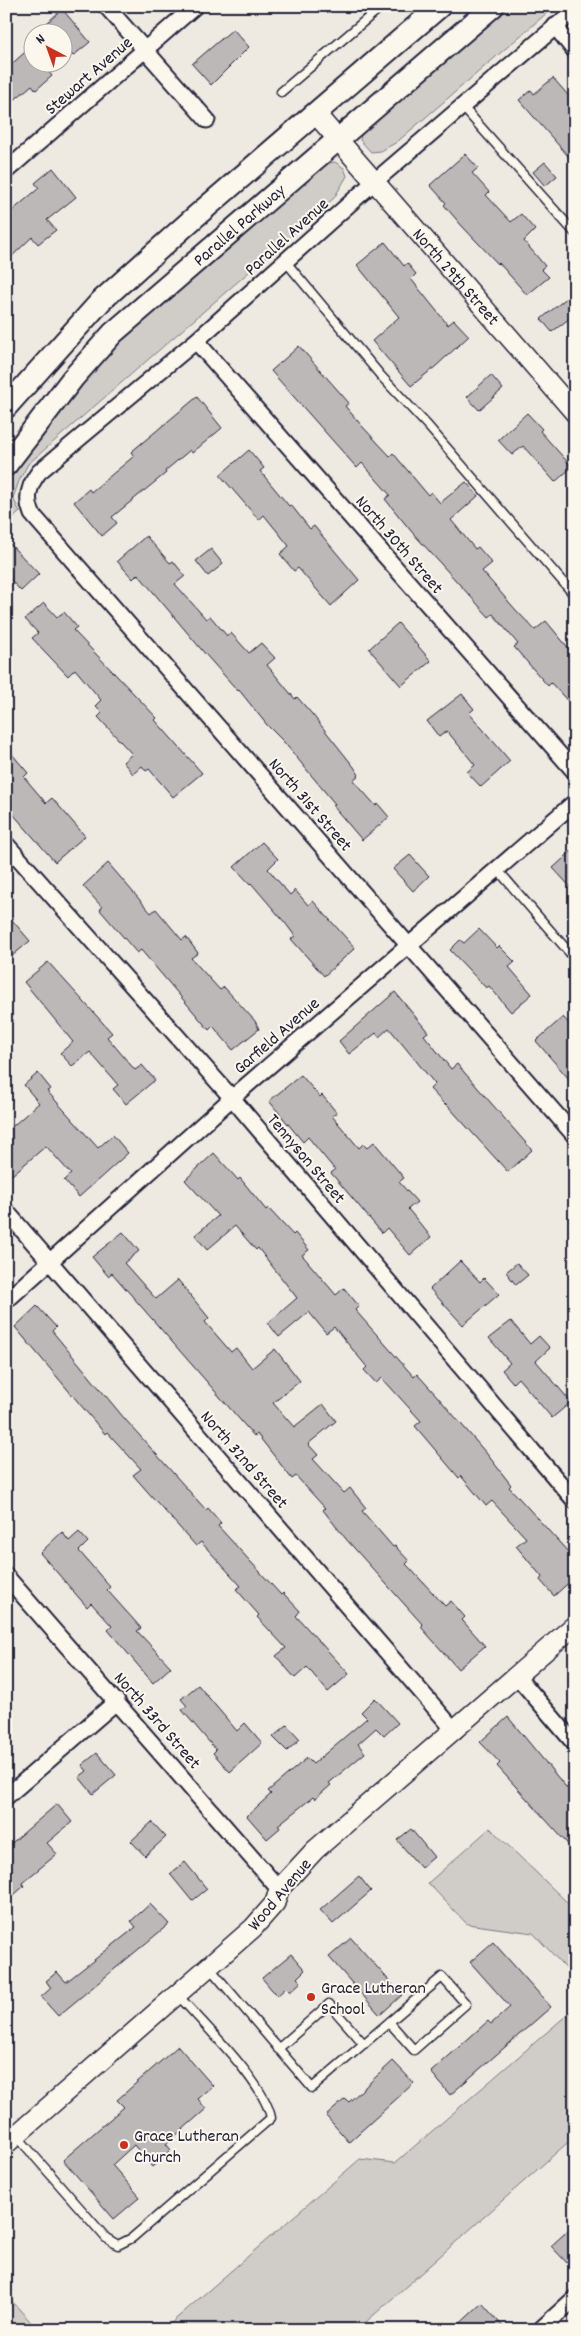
<svg xmlns="http://www.w3.org/2000/svg" width="581" height="2336" viewBox="0 0 581 2336" font-family="Dekko,sans-serif">
	<style>
		.green { fill: #d0cdc9; stroke: #797882 }
		.building { fill: #bcb8b8; stroke: #22223b }
		.lines { fill: none; stroke-linecap: round; stroke-linejoin: round }
		.service-casing { stroke: #22223b; stroke-width: 11 }
		.minor-casing { stroke: #22223b; stroke-width: 19 }
		.tertiary-casing { stroke: #22223b; stroke-width: 22 }
		.secondary-casing { stroke: #22223b; stroke-width: 25 }
		.service { stroke: #fbf7ec; stroke-width: 8 }
		.minor { stroke: #fbf7ec; stroke-width: 15 }
		.tertiary { stroke: #fbf7ec; stroke-width: 19 }
		.secondary { stroke: #fbf7ec; stroke-width: 21 }
		.poi-dot { fill: #c8321e; stroke: #fbf7ec; stroke-width: 2 }
		.labels { text-anchor: middle; stroke-width: 4; stroke-linejoin: round; paint-order: stroke }
		.street-label { font-size: 18px; fill: #22223b; stroke: #fbf7ec }
		.poi-label { font-size: 18px; fill: #22223b; stroke: #fbf7ec; text-anchor: start }
	</style>
	<rect width="100%" height="100%" fill="#eeeae2"/>
	<filter id="ink" filterUnits="userSpaceOnUse"><feTurbulence type="fractalNoise" baseFrequency=".02" numOctaves="2"/><feDisplacementMap in="SourceGraphic" scale="10" xChannelSelector="R" yChannelSelector="G"/><feConvolveMatrix kernelMatrix="1 2 1 2 8 2 1 2 1" color-interpolation-filters="sRGB"/></filter>
	<g filter="url(#ink)">
		<path class="green" d="M503 6H555L397 142 381 151 371 152 360 140 362 131Z
			M335 162 344 168 347 176 334 198 28 464 19 481 13 498 20 512 6 524V479L87 376 120 341 324 164Z
			M490 1828 575 1910V1978L533 1933 467 1924 428 1883Z
			M575 2008V2136L357 2330H163L360 2159 395 2163Z
			M10 2299 38 2330H6V2302Z"/>
		<path class="building" d="M62 9 90 42 73 56 62 44V32H53L46 24Z
			M233 29 249 47 211 85 192 64Z
			M32 46V62H41L52 76 36 90 32 85 6 107V69Z
			M553 78 575 103V164L519 100 531 90 534 94Z
			M465 154 478 168 472 173 489 192 486 195 511 222 521 214 535 230 524 241 545 266 541 269 549 277 527 295 499 263 498 264 462 226 444 205 446 203 430 185Z
			M545 162 557 176 545 186 533 172Z
			M53 168 76 197 47 220 56 230 38 244 32 237 6 262V216L39 188 35 183Z
			M385 242 404 266 407 263 416 274 411 279 448 325 454 320 469 336 435 367 411 386 372 341 399 317 357 265Z
			M575 291V314L552 332 541 319Z
			M299 346 349 403 345 406 362 426 390 456 393 453 428 495 431 492 440 503 466 482 478 496 451 520 475 549 478 547 492 563 482 571 515 609 535 630 546 621 575 656V709L551 683 548 686 514 647 518 644 493 614 489 617 411 531 385 499 390 495 362 463 357 468 271 371Z
			M491 375 503 389 479 410 467 397Z
			M197 397 222 428 192 453 190 450 165 471 166 473 112 517 117 523 102 536 74 502 89 489 91 492 134 456 131 452Z
			M527 413 542 429 540 431 572 467 555 482 523 446 512 455 498 440Z
			M249 450 264 468 260 471 289 506 291 505 310 529 314 526 359 580 331 606 298 568 294 571 280 554 289 546 264 515 259 520 220 475Z
			M146 536 170 563 173 561 185 576 175 584 206 619 210 616 227 636 231 633 249 653 261 643 275 658 267 665 295 699 297 697 312 714 354 767 359 775 353 780 376 806 378 804 389 817 362 840 333 806 335 804 283 741 267 725 239 690 238 691 206 655 138 574 133 579 117 561Z
			M6 540 39 574 21 591 6 575Z
			M211 549 223 564 208 576 196 561Z
			M44 603 57 617 64 612 77 627 73 630 157 718 155 720 202 773 173 797 149 769 146 771 142 766 133 774 123 762 132 754 98 717 102 713 95 706 101 700 75 669 68 676 32 638 38 633 25 619Z
			M398 623 431 661 401 686 369 649Z
			M462 694 474 709 469 713 510 761 481 787 467 772 475 765 447 731 439 737 427 721Z
			M6 747 28 773 24 777 46 803 52 798 85 836 55 862 6 806Z
			M262 842 278 859 268 869 290 895 295 890 308 905 313 901 355 948 324 976 291 939 295 936 286 924 251 883 250 884 234 867Z
			M575 848V892L553 868Z
			M410 855 429 876 413 891 393 869Z
			M108 863 151 913 156 909 182 940 186 937 198 953 191 958 220 990 224 987 255 1021 259 1029 233 1050 213 1026 209 1030 141 950 137 953 100 910 102 907 83 886Z
			M6 913 30 941 6 961Z
			M479 929 497 948 499 946 515 962 509 967 532 994 511 1012 489 986 486 988 450 950 460 940 464 943Z
			M48 962 112 1033 107 1037 135 1070 142 1065 155 1080 126 1104 113 1089 118 1085 90 1052 72 1066 60 1053 73 1042 24 982Z
			M395 992 428 1032 424 1035 451 1069 457 1064 532 1150 508 1172 446 1104 445 1105 430 1089 435 1084 389 1028 379 1037 376 1033 349 1054 339 1041Z
			M563 1017 575 1030V1086L536 1041Z
			M38 1073 51 1089 47 1091 98 1148 113 1135 128 1153 79 1197 64 1180 71 1174 46 1146 12 1175 6 1168V1132L39 1103 24 1085Z
			M301 1075 320 1097 322 1095 337 1113 332 1116 359 1148 363 1144 367 1148 374 1142 404 1178 399 1182 417 1202 408 1209 431 1237 410 1255 387 1228 382 1233 331 1173 335 1170 308 1137 303 1142 269 1101Z
			M214 1153 238 1180 240 1178 266 1210 268 1208 293 1235 295 1233 309 1250 302 1255 336 1295 344 1288 359 1306 355 1310 414 1377 417 1374 437 1396 487 1454 511 1485 509 1487 569 1553 575 1548V1577L554 1596 540 1580 542 1577 516 1546 526 1538 492 1501 486 1506 461 1476 459 1478 415 1426 421 1421 382 1378 376 1383 364 1370 367 1367 334 1327 326 1333 309 1312 279 1337 268 1323 297 1298 258 1248 256 1250 235 1226 207 1250 195 1235 218 1216 185 1180Z
			M123 1232 139 1251 124 1263 156 1299 178 1280 209 1318 205 1322 231 1352 236 1348 252 1368 275 1349 300 1381 273 1403 294 1427 323 1404 336 1421 308 1444 318 1455 313 1459 344 1493 350 1488 366 1508 362 1511 393 1547 395 1546 409 1561 406 1564 445 1606 451 1601 465 1617 462 1620 485 1646 458 1669 421 1627 423 1625 346 1539 323 1510 325 1508 296 1476 292 1479 257 1434 254 1436 112 1273 108 1276 92 1257Z
			M460 1261 480 1282 484 1278 499 1294 463 1325 430 1289Z
			M517 1263 528 1275 516 1285 506 1272Z
			M37 1306 56 1327 52 1331 124 1418 206 1510 208 1508 221 1523 218 1526 281 1595 283 1593 300 1611 296 1616 349 1674 328 1692 307 1667 295 1678 276 1656 286 1648 257 1617 259 1615 236 1589 241 1586 201 1542 196 1546 147 1491 133 1475 141 1469 107 1432 105 1434 15 1327Z
			M511 1321 530 1344 539 1336 550 1348 536 1361 571 1402 552 1418 518 1378 513 1383 502 1370 510 1363 489 1338Z
			M62 1532 69 1541 79 1532 88 1542 79 1551 110 1587 107 1590 141 1628 137 1631 171 1667 153 1683 108 1630 112 1626 91 1603 87 1607 40 1553Z
			M198 1685 237 1731 245 1723 262 1743 230 1772 213 1753 216 1750 182 1710 187 1706 181 1699Z
			M375 1698 398 1723 384 1736 376 1728 358 1744 365 1753 329 1783 331 1785 315 1799 313 1797 278 1825 280 1828 267 1839 247 1816 271 1794 268 1791 307 1758 313 1764 367 1718 361 1712Z
			M508 1717 575 1798V1852L497 1766 500 1763 480 1742Z
			M287 1725 300 1739 287 1751 273 1737Z
			M97 1753 116 1775 93 1794 79 1777 87 1771 82 1765Z
			M57 1804 72 1822 47 1843 57 1854 22 1883 24 1886 6 1902V1848Z
			M152 1822 166 1837 145 1856 131 1841Z
			M411 1829 434 1857 421 1868 397 1840Z
			M185 1862 207 1889 192 1901 170 1874Z
			M359 1876 371 1891 333 1924 320 1910Z
			M150 1904 169 1924 58 2016 41 1997 51 1988 46 1981 57 1972 66 1982 136 1927 131 1921Z
			M351 1938 402 1995 380 2015 329 1957Z
			M493 1942 551 2007 450 2095 431 2072 488 2021 491 2024 510 2007 470 1962Z
			M291 1954 305 1970 297 1978 301 1982 290 1992 286 1988 277 1996 262 1978Z
			M178 2046 213 2086 198 2099 206 2109 166 2144 171 2150 152 2167 134 2145 112 2165 140 2197 114 2219 63 2160 124 2107 117 2100Z
			M393 2061 414 2083 349 2142 326 2116 345 2099 349 2102Z
			M575 2224V2256L567 2263 551 2246Z
			M482 2303 506 2330H453Z"/>
		<g class="lines">
			<g class="service-casing">
				<path id="service" d="M281 92 382 6
					M462 106 575 233
					M286 262 381 376 428 426 575 596
					M497 869 575 959
					M209 1967 312 2088 442 1977 466 2004 414 2050 389 2022
					M278 2049 329 2004 364 2044
					M16 2135 106 2238 118 2245 132 2238 271 2118C265 2083 202 2023 177 1994"/>
			</g>
			<g class="minor-casing">
				<path id="minor" d="M106 6 207 120
					M575 10 374 182 196 341 39 472C29 485 25 498 32 514L575 1136
					M555 26 575 51
					M6 171 195 6
					M196 341 575 772
					M6 844 232 1098 575 1501
					M6 1211 455 1731
					M6 1301 232 1098 575 802
					M6 1576 279 1889
					M517 1676 575 1744
					M6 1797 117 1701
					M540 2330 575 2298"/>
			</g>
			<g class="tertiary-casing">
				<g id="tertiary">
					<path id="s1" d="M315 113 575 413"/>
					<path d="M6 2144 253 1928 275 1903 279 1889 315 1850 575 1625"/>
				</g>
			</g>
			<g class="secondary-casing">
				<g id="secondary">
					<path d="M6 407 101 301 195 217 440 6"/>
					<path id="s2" d="M6 465 73 378 113 333 493 6"/>
				</g>
			</g>
			<use href="#service" class="service"/>
			<use href="#minor" class="minor"/>
			<use href="#tertiary" class="tertiary"/>
			<use href="#secondary" class="secondary"/>
		</g>
	</g>
	<g class="poi-dot">
		<circle cx="311" cy="1997" r="5"/>
		<circle cx="124" cy="2145" r="5"/>
	</g>
	<g class="labels">
		<g class="street-label">
			<text transform="translate(88 75) rotate(-41)" y="6">Stewart Avenue</text>
			<text dy="6" stroke="none"><textPath href="#s2" startOffset="336">Parallel Parkway</textPath></text>
			<text transform="translate(286 236) rotate(-42)" y="6">Parallel Avenue</text>
			<text dy="6" stroke="none"><textPath href="#s1" startOffset="216">North 29th Street</textPath></text>
			<text transform="translate(400 544) rotate(49)" y="6">North 30th Street</text>
			<text transform="translate(311 804) rotate(49)" y="6">North 31st Street</text>
			<text transform="translate(276 1035) rotate(-41)" y="6">Garfield Avenue</text>
			<text transform="translate(307 1158) rotate(50)" y="6">Tennyson Street</text>
			<text transform="translate(245 1459) rotate(49)" y="6">North 32nd Street</text>
			<text transform="translate(158 1720) rotate(49)" y="6">North 33rd Street</text>
			<text transform="translate(279 1894) rotate(-50)" y="6">Wood Avenue</text>
		</g>
		<g class="poi-label">
			<text x="321" y="1993">Grace Lutheran<tspan x="321" dy="21">School</tspan></text>
			<text x="134" y="2141">Grace Lutheran<tspan x="134" dy="21">Church</tspan></text>
		</g>
	</g>
	<rect width="581" height="2336" fill="none" stroke="#fbf7ec" stroke-width="25"/>
	<rect x="12" y="12" width="556" height="2311" fill="none" stroke="#22223b" stroke-width="2" filter="url(#ink)"/>
	<g transform="translate(48 48) rotate(319)"><circle r="24" fill="#fbf7ec" stroke="#a4a2a5"/>
	<path d="M0-4L9 19L0 12L-9 19Z" fill="#c8321e"/>
	<text y="-8" font-size="14" font-weight="bold" text-anchor="middle" fill="#22223b">N</text>
	</g>
</svg>
